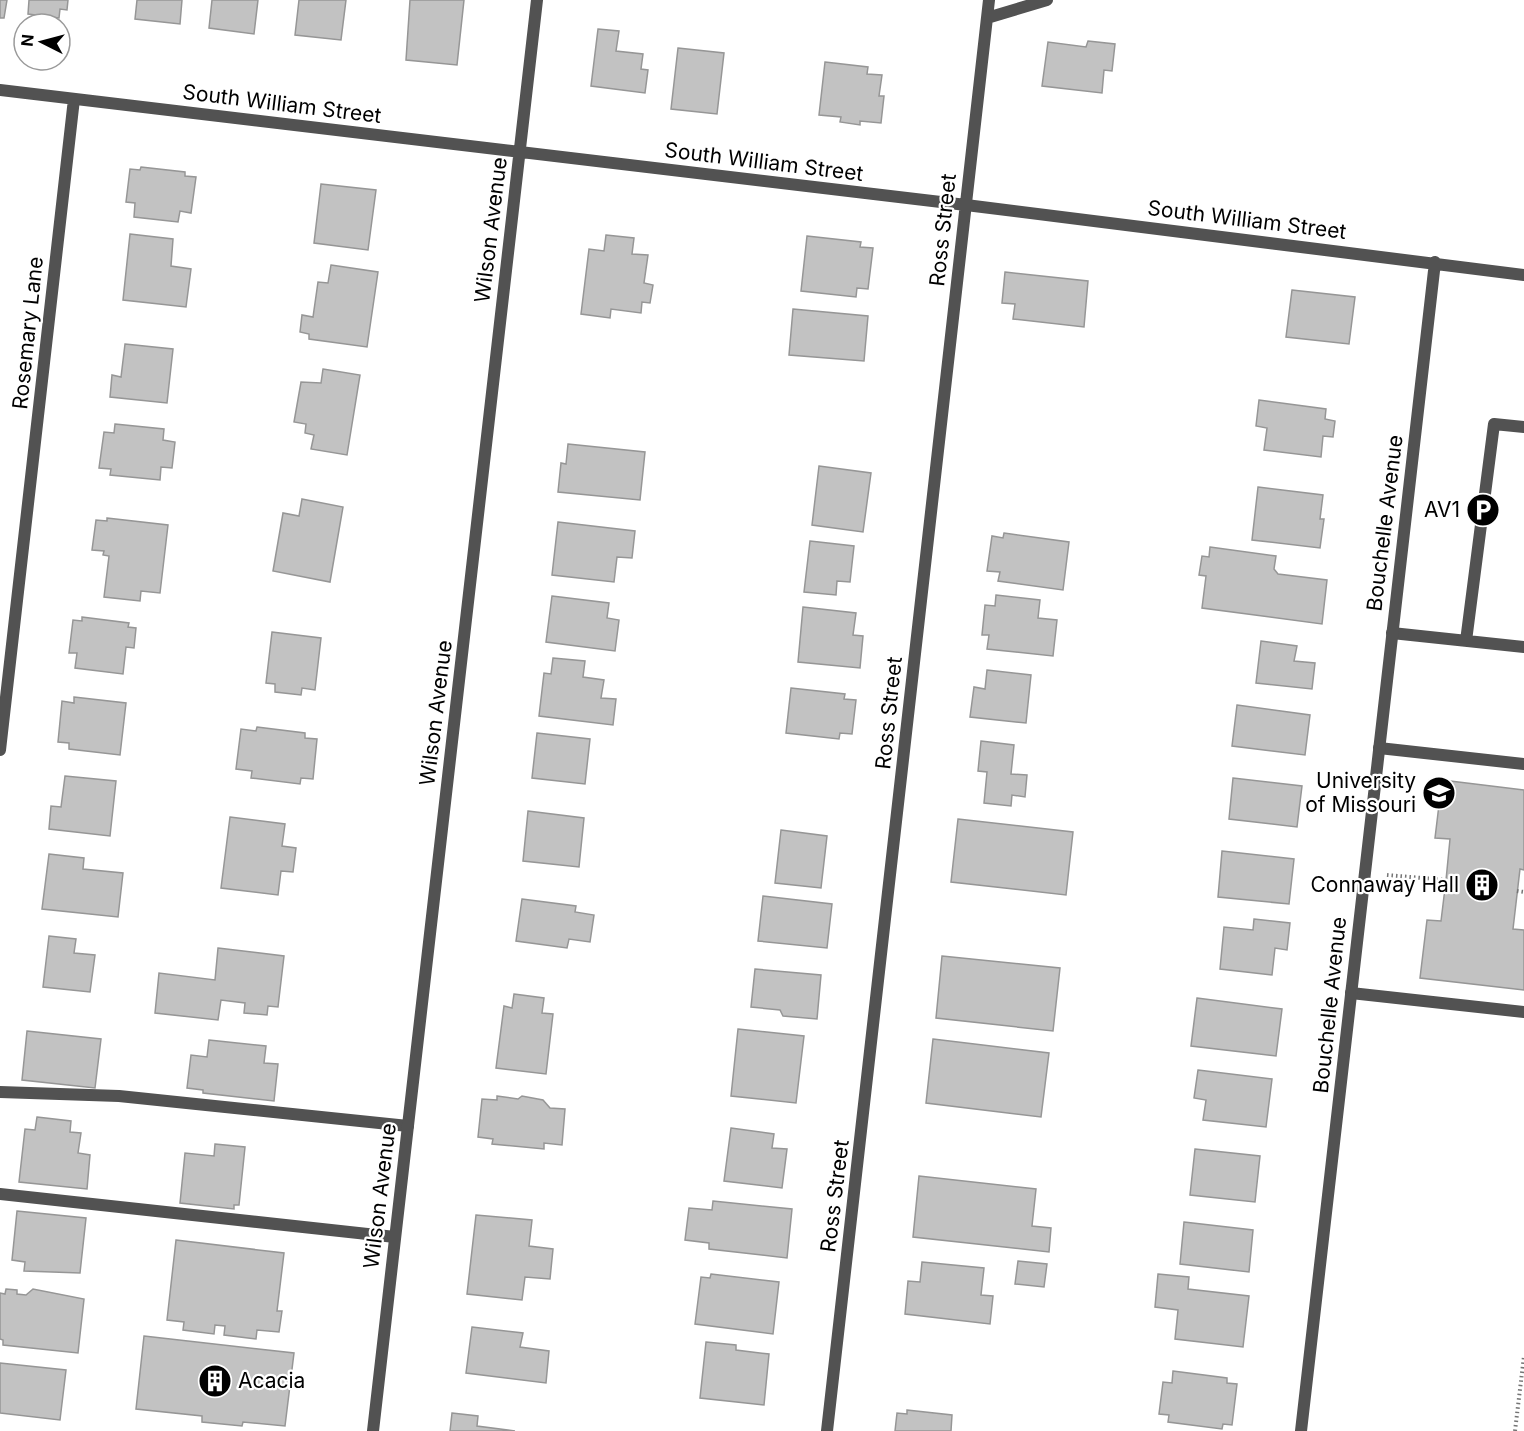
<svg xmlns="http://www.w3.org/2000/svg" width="1524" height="1431" viewBox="0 0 1524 1431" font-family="Inter,sans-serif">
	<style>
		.building { fill: #c2c2c2; stroke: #969696; stroke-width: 1.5 }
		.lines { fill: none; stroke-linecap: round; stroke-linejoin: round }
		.path { stroke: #747474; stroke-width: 4; stroke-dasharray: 1.5 3; stroke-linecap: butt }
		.lane { stroke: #525252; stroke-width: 12 }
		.street { stroke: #525252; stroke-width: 12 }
		.labels { text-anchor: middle; stroke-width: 4.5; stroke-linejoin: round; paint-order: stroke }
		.street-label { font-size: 21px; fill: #000; stroke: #fff }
		.poi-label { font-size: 21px; fill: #000; stroke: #fff; text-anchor: end }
	</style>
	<rect width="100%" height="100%" fill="#fff"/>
	<path class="building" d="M0 0H7L4 18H0Z
		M29 0H68L67 10 60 9 59 18 28 14Z
		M137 0H182L180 24 135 19Z
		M212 0H258L254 34 209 28Z
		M299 0H346L341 40 295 35Z
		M410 0H464L457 65 406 60Z
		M598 29 619 31 616 51 643 54 641 69 648 70 645 93 591 86Z
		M1088 41 1115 44 1112 71 1104 70 1102 93 1042 86 1048 42 1086 47Z
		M678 48 724 53 717 114 671 109Z
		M825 62 868 67 867 74 882 75 879 96H884L881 123 860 121V125L840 122 841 117 819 115Z
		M141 167 185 172V176L196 177 191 213 180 211 178 222 134 217 135 203 126 202 130 169 140 170Z
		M321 184 376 190 368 250 314 243Z
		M130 234 173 239 171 266 191 269 186 307 123 300Z
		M606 235 634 238 632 254 648 255 644 283 653 285 650 303 642 302 641 313 611 309 610 318 581 314 589 249 604 251Z
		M807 236 861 242 860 247 873 248 868 289 857 288 856 297 801 291Z
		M331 265 378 272 367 347 309 339V334L300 332 302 315 313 317 318 282 328 283Z
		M1005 272 1088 281 1084 327 1013 319 1015 304 1002 303Z
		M1292 290 1355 297 1349 344 1286 337Z
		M793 309 868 316 864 361 789 355Z
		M125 344 173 349 167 403 110 397 112 375 121 377Z
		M323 369 360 375 347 455 311 449 314 435 305 433 306 424 294 422 301 382 321 383Z
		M1259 400 1326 409 1325 419 1335 421 1333 437 1323 436 1321 457 1264 450 1267 428 1256 426Z
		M115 424 164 429 163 440 175 442 172 468 161 467 160 480 110 475 111 469 99 468 104 432 114 433Z
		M568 444 645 452 640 500 558 492 561 463 566 464Z
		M819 466 871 473 863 532 812 525Z
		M1258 487 1323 495 1320 519H1324L1320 548 1252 540Z
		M302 499 343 507 330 582 273 571 283 513 299 516Z
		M107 518 168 525 160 593 141 591 140 601 104 597 109 556 103 555 104 551 92 550 96 520 107 521Z
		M558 522 635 531 632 558 617 557 614 582 552 575Z
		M1004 533 1069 542 1063 590 998 581 1000 572 987 571 992 536 1003 538Z
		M810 541 854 546 850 582 837 581 836 595 804 592Z
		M1210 547 1276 556 1274 569 1278 574 1327 580 1322 624 1202 608 1206 576 1199 575 1202 556 1209 557Z
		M996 595 1040 600 1038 618 1057 620 1053 656 987 649 989 635H982L985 605 995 606Z
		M552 596 609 603 607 618 619 620 615 651 546 642Z
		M803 607 856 613 853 635 863 636 860 668 798 662Z
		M82 617 129 623 128 627 136 628 134 648 126 647 123 674 75 668 77 653H69L73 620 82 621Z
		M272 632 321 638 315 690 302 688 301 695 275 692V684L266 683Z
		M1261 641 1297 646 1294 661 1315 663 1312 689 1256 683Z
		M553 658 585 661 583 677 604 680 601 698 616 699 613 725 539 716 544 673 551 674Z
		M987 670 1031 675 1026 723 970 717 974 687 985 689Z
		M791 688 845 694 844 699 856 700 852 734 840 733 839 739 786 733Z
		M74 697 126 703 120 755 69 749V743L58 742 62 701 74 703Z
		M1237 705 1310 715 1305 755 1232 746Z
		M257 727 305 733V738L317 739 313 779 301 778 300 784 251 778 252 771 236 769 241 729 256 731Z
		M537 733 590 739 585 784 532 778Z
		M981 741 1014 745 1011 774 1027 775 1025 797 1012 795 1011 806 984 803 987 772 978 771Z
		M65 776 116 781 110 836 49 829 51 806 61 807Z
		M1233 778 1302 786 1297 827 1229 819Z
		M1442 780 1524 790V870L1520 869 1513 929 1524 930V990L1420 978 1427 920 1441 921 1446 880 1450 839 1435 838Z
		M528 811 584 818 579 867 523 861Z
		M230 817 285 824 282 846 296 848 293 872 281 871 278 895 221 888Z
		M958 819 1073 832 1066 895 951 882Z
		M781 830 827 836 821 888 775 883Z
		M1222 851 1294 859 1289 904 1218 897Z
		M49 854 84 858 83 869 123 873 118 917 42 909Z
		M763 896 832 904 827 948 758 941Z
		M522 899 576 906 575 912 594 915 590 942 569 939 567 948 516 941Z
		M1254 919 1290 923 1287 950 1275 948 1272 975 1220 969 1224 927 1253 930Z
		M49 936 76 939 74 953 95 955 90 992 43 987Z
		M218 948 284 956 278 1007 268 1006 267 1015 244 1013 245 1003 221 1000 218 1020 155 1013 159 973 215 980Z
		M942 956 1060 968 1053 1031 936 1018Z
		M755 969 821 975 817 1019 783 1016 780 1010 751 1007Z
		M514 994 544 998 542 1013 553 1014 546 1074 496 1068 504 1006 512 1008Z
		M1197 998 1282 1009 1276 1056 1191 1046Z
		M738 1029 804 1036 796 1103 731 1096Z
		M27 1031 101 1039 95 1088 22 1080Z
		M933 1039 1049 1053 1041 1117 926 1103Z
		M209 1040 266 1046 264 1063 278 1064 274 1101 203 1093V1090L187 1088 191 1055 207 1057Z
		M1198 1070 1272 1079 1266 1127 1203 1120 1206 1100 1194 1098Z
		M497 1096 518 1099 522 1096 543 1100 550 1108 565 1109 562 1145 544 1143V1149L492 1144 493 1139 478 1137 482 1099 497 1100Z
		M37 1117 71 1121 70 1132 81 1133 78 1153 90 1155 87 1189 19 1182 25 1129 35 1130Z
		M731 1128 774 1134 772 1148 787 1149 782 1188 724 1181Z
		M215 1144 245 1147 239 1205H234V1209L180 1203 185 1153 214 1156Z
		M1195 1149 1260 1156 1255 1202 1190 1195Z
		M919 1176 1036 1189 1032 1226 1051 1228 1049 1252 913 1237Z
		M713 1201 792 1209 787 1258 709 1249V1243L685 1240 689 1208 712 1210Z
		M17 1211 86 1218 80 1273 24 1271 25 1262 12 1260Z
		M476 1215 532 1220 529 1246 553 1249 550 1279 525 1277 522 1300 467 1294Z
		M1184 1222 1253 1230 1249 1272 1180 1264Z
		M176 1240 284 1253 277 1311H282L279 1332 257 1330 256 1339 224 1335 225 1326 215 1325 214 1334 183 1330 184 1322 167 1320Z
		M1018 1261 1047 1264 1044 1287 1015 1284Z
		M922 1262 984 1268 981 1295 993 1296 990 1324 905 1314 908 1281 920 1282Z
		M711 1274 779 1282 773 1334 695 1324 701 1277 710 1278Z
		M1158 1274 1189 1277 1188 1289 1249 1296 1243 1347 1175 1339 1178 1310 1155 1307Z
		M6 1289 17 1290V1294L26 1295 33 1289 84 1299 78 1353 3 1345V1340L0 1339V1293L5 1294Z
		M472 1327 523 1333 520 1347 549 1351 546 1383 466 1373Z
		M144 1336 294 1353 285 1426 243 1422 242 1426 202 1422V1416L136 1409Z
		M706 1342 736 1345V1350L769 1354 764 1405 700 1398Z
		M0 1363 66 1370 60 1420 0 1413Z
		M1173 1371 1227 1378V1383L1237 1384 1232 1425 1223 1424 1222 1429 1168 1422 1169 1415 1159 1414 1163 1382 1172 1383Z
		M907 1410 952 1415 951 1431H895L897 1413 907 1414Z
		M452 1413 478 1416 477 1426 515 1431H450Z"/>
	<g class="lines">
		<path class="path" d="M1387 875 1446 880
			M1517 891 1524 892
			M1515 1431 1524 1356"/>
		<path class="lane" d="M1392 633 1524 647
			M1466 641 1494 424 1524 427
			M1379 748 1524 764
			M1351 993 1524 1012
			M0 1092 119 1096 408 1126
			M0 1194 395 1237"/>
		<path class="street" d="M987 18 1047 0
			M0 90 966 205 1524 275
			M0 750 74 99
			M373 1431 537 0
			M827 1431 989 0
			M1301 1431 1435 262"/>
	</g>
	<defs>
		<g id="parking-disc" transform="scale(1.725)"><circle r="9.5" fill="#000" stroke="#fff"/><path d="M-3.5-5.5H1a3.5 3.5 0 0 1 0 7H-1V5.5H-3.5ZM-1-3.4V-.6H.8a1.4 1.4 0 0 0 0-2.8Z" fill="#fff"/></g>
		<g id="university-disc" transform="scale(1.725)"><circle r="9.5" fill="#000" stroke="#fff"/><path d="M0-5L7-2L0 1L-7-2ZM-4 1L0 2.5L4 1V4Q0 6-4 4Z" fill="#fff"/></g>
		<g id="building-disc" transform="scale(1.725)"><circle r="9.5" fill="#000" stroke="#fff"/><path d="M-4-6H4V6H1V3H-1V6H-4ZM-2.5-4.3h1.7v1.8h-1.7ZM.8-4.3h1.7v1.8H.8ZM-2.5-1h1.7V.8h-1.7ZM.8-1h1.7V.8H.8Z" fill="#fff"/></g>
	</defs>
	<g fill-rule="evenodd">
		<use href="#parking-disc" x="1483" y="510"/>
		<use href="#university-disc" x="1439" y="793"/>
		<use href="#building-disc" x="1482" y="885"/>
		<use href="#building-disc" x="215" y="1381"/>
	</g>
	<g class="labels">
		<g class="street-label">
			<text transform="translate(282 104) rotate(7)" y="7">South William Street</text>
			<text transform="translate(764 162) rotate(7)" y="7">South William Street</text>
			<text transform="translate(1247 220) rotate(7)" y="7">South William Street</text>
			<text transform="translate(491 230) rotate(-83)" y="7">Wilson Avenue</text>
			<text transform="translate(943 230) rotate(-84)" y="7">Ross Street</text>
			<text transform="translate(28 333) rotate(-84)" y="7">Rosemary Lane</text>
			<text transform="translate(1385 523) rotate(-83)" y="7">Bouchelle Avenue</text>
			<text transform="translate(436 713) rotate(-83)" y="7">Wilson Avenue</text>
			<text transform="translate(889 713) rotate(-84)" y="7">Ross Street</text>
			<text transform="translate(1330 1005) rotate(-84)" y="7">Bouchelle Avenue</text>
			<text transform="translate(380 1196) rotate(-83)" y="7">Wilson Avenue</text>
			<text transform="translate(835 1196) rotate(-83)" y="7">Ross Street</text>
		</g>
		<g class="poi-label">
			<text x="1460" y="517">AV1</text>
			<text x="1416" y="788">University<tspan x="1416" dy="24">of Missouri</tspan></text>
			<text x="1459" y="892">Connaway Hall</text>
			<text x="238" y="1388" text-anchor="start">Acacia</text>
		</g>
	</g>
	<g transform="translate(42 42) rotate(276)"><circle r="28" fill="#ffffff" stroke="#999999" stroke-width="1.5"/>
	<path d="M0-4.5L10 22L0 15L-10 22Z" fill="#000000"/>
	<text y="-9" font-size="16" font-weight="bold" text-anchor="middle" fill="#000000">N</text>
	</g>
</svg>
